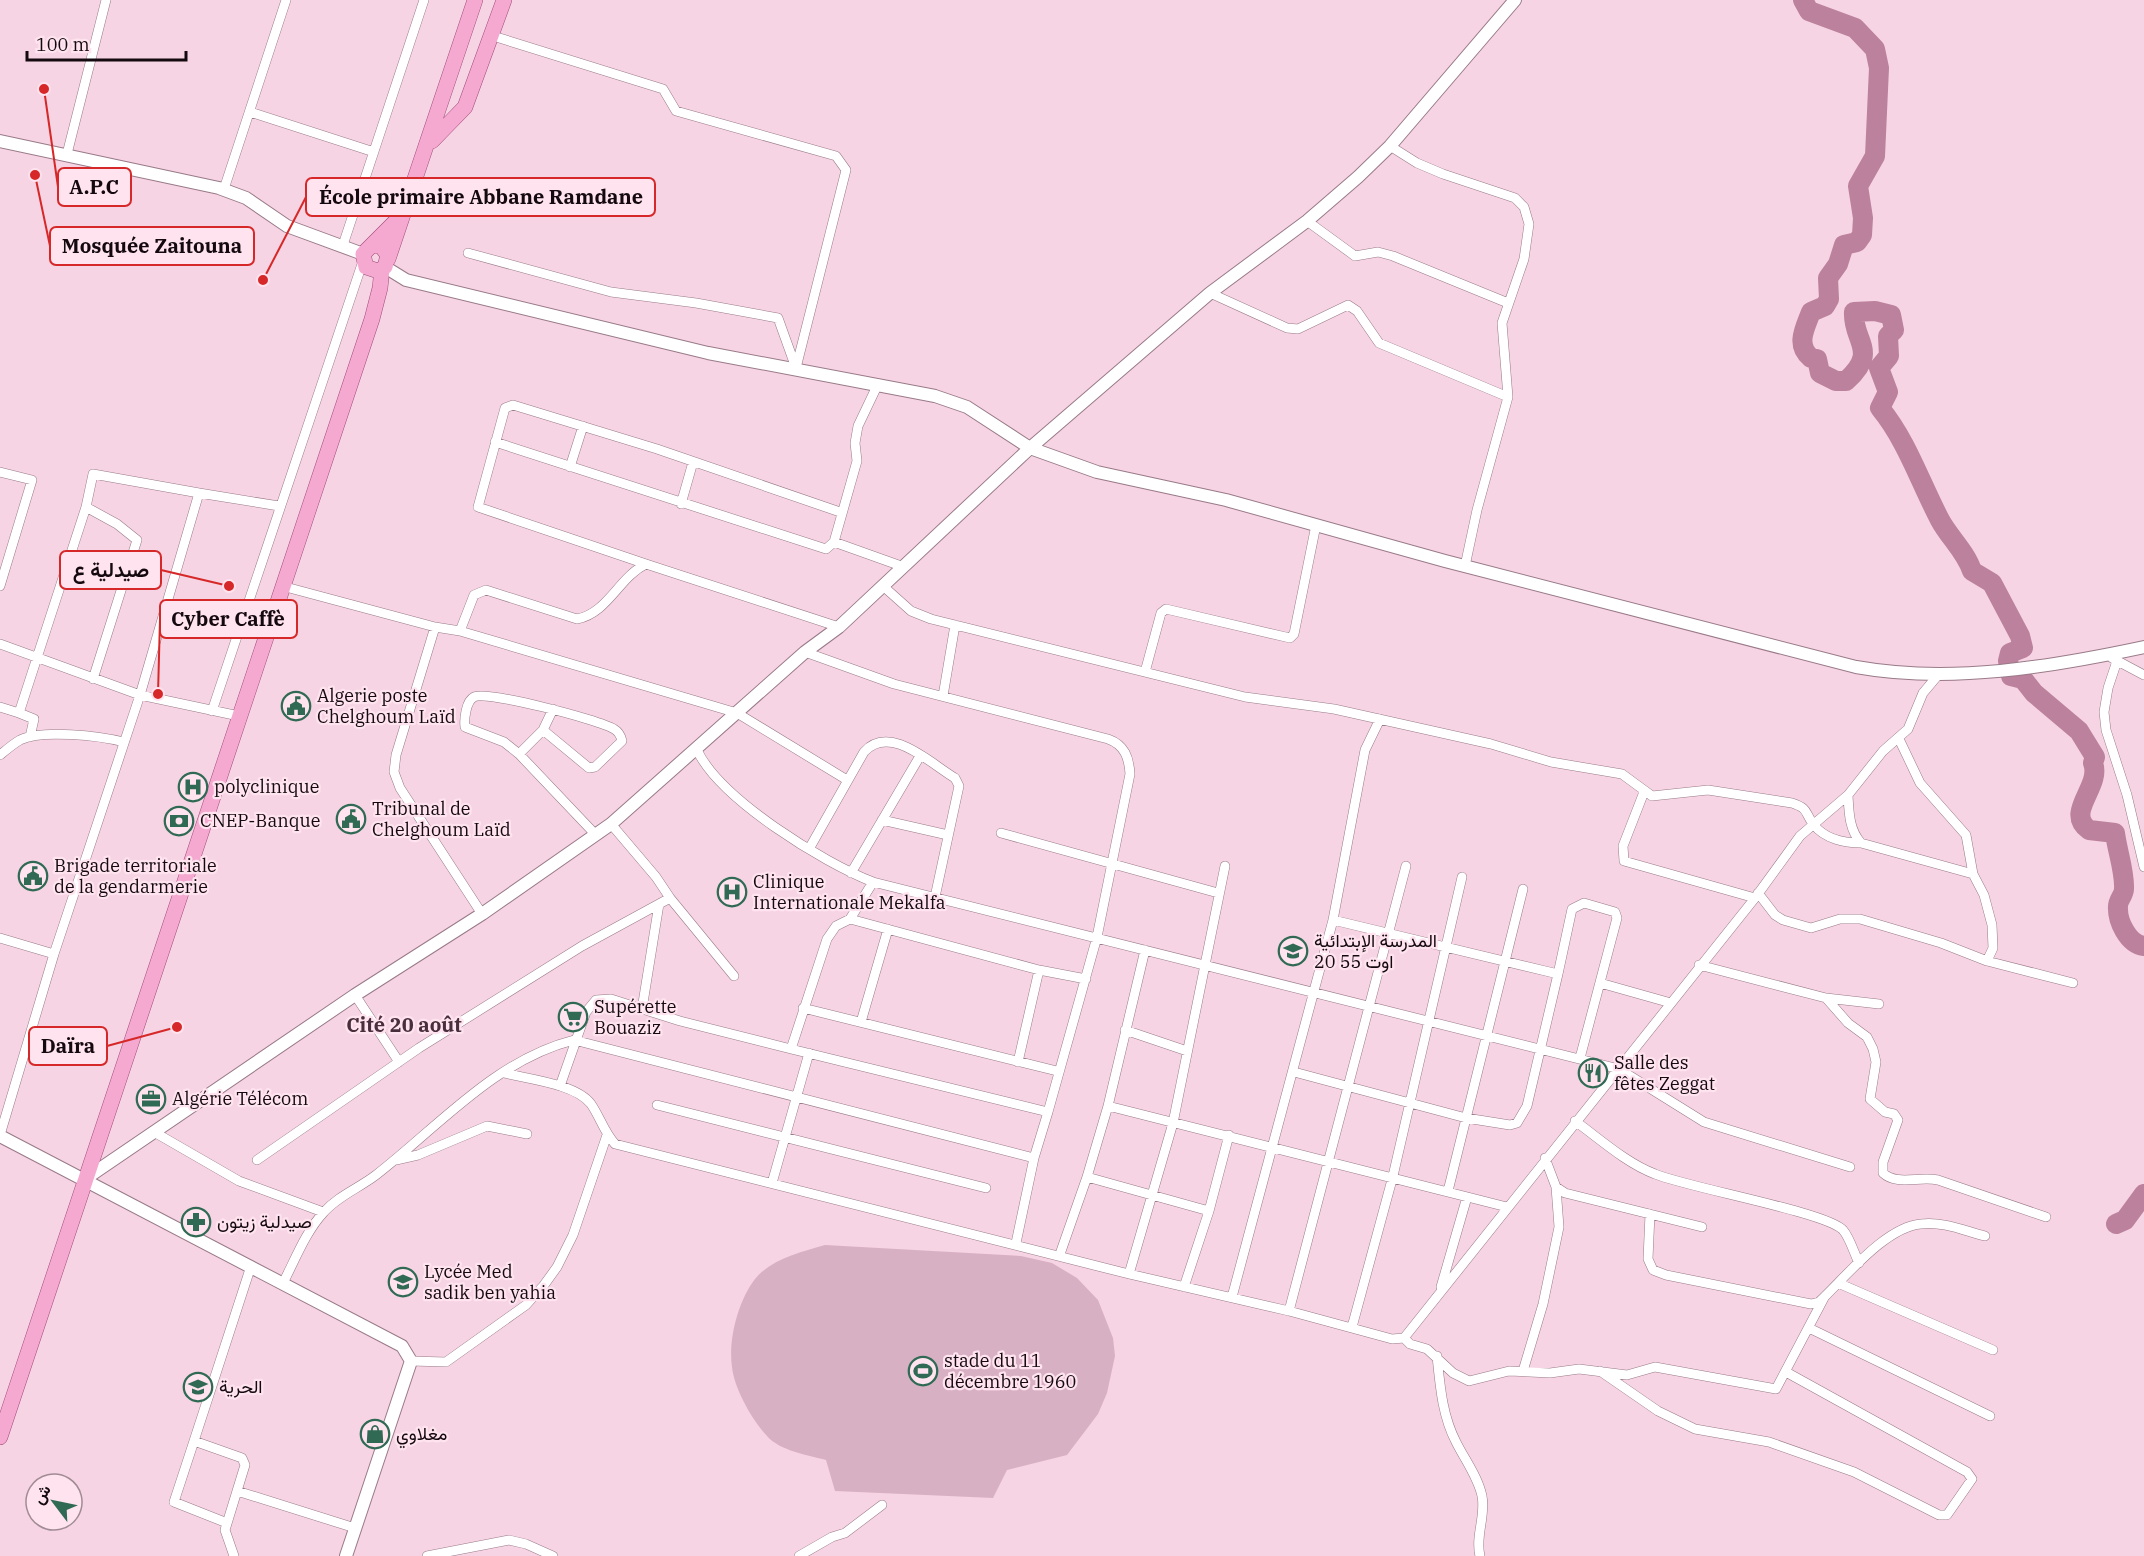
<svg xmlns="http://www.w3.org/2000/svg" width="2144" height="1556" viewBox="0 0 2144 1556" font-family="'IBM Plex Serif',Vazirmatn,serif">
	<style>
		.green { fill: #d8b0c3 }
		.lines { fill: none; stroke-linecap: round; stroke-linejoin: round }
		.river { stroke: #bc819d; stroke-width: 20 }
		.minor-casing { stroke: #997a88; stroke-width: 10 }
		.tertiary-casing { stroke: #997a88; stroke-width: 14 }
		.primary-casing { stroke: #a14b79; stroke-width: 16 }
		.minor { stroke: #fff; stroke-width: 9 }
		.tertiary { stroke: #fff; stroke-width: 12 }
		.primary { stroke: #f5a9d1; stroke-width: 15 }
		.labels { text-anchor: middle; stroke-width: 4.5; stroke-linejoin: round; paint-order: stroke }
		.poi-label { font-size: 18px; fill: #13090e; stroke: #ffe3ef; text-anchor: start }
		.neighbourhood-label { font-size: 20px; font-weight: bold; fill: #492e3b; stroke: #ffe3ef }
		.leader { fill: none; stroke: #d62828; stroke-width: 2 }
		.callout-dot { fill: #d62828; stroke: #ffe3ef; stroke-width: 2 }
		.callout { fill: #ffe3ef; stroke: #d62828; stroke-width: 2 }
		.callout-label { font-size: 20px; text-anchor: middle; font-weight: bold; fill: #13090e }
	</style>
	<rect width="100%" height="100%" fill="#f6d4e3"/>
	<path class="green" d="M825 1245 1021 1256 1052 1263 1077 1278 1098 1300 1113 1338 1115 1356 1107 1393 1098 1414 1067 1455 1007 1470 993 1498 835 1491 826 1460C808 1455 780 1451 767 1436 752 1420 734 1388 732 1367 728 1340 738 1301 755 1279 771 1259 801 1252 825 1245Z"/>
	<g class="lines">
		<path class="river" d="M1803 0 1809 11 1855 28 1875 49 1879 68 1875 156 1858 186 1863 218 1862 235 1857 242 1844 245 1838 264 1828 278 1829 299 1825 306 1811 312C1805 328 1795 345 1811 358L1817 359 1820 373 1836 381H1846C1880 351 1852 341 1854 312L1875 311 1891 315 1894 330 1888 336 1889 356 1879 368 1888 392 1880 408C1907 441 1920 482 1940 520 1949 537 1966 552 1972 571L1992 583 2020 636 2023 648 2010 653 2008 661 2011 676 2023 679 2034 693 2079 731 2095 757 2093 763C2102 787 2064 812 2089 830L2115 833C2117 850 2125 872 2124 889 2124 895 2118 900 2118 906 2117 921 2128 944 2144 946
			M2116 1224 2125 1220 2144 1194"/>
		<g class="minor-casing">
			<path id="minor" d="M493 36 663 89 676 111 836 156 846 170 796 368
				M250 112 374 152
				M1390 146 1417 163 1443 174 1515 198 1524 207 1529 224 1524 259 1502 323 1508 397 1477 510 1465 566
				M67 154 106 0
				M224 189 286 0
				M1307 221 1355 256 1378 252 1393 256 1508 303
				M343 245 424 0
				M468 253 611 292 696 303 778 318 796 368
				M1210 293 1287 328 1298 329 1348 305 1357 311 1379 343 1508 397
				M495 442 826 549 834 542 857 461 855 443 858 426 878 384
				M570 467 583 426
				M0 472 32 480 0 586
				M681 504 693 462
				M86 507 93 474 199 493
				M834 542 904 567
				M646 564 478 507 505 408 513 405 657 449 840 512
				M282 586 435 627 396 755 394 772 400 788 482 914
				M883 586 911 611 931 619 1245 697 1334 709 1491 744 1551 762 1622 774 1652 796 1708 790 1792 803C1810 809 1804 813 1814 825 1825 839 1845 843 1861 843
				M435 627 460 631 737 713 847 780
				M460 631 474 595 486 590 577 619C608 613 619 577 646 564L839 627
				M0 644 140 695 239 716
				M2112 658 2144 675
				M2117 661 2108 688 2104 712 2106 730 2127 795 2144 867
				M1145 672 1161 613 1166 609 1290 638 1294 634 1316 525
				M943 696 955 625
				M0 707 19 713
				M553 709 543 730 519 754 595 834
				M212 711 363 261
				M30 737 34 719 19 713 86 507 117 524 137 540 93 679
				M697 750C720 799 822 862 873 882L1619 1069 1704 1122 1850 1167
				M519 754 504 742 465 727C464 719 466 701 474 697 485 690 600 720 614 729 619 732 621 736 622 741L595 767 589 768 543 730
				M0 755C6 750 13 744 20 740 42 729 100 736 124 742
				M1644 792 1623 846 1624 861 1755 898
				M1848 795C1849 813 1849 829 1861 843L1973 874
				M882 820 948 835
				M1001 833 1218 893
				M809 849 864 752C890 723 931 764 955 778L959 786 935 897
				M851 873 920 756
				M1758 893 1775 915 1783 920 1811 928 1840 919H1860L1941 943 1987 961 1993 948 1992 925 1984 895 1973 874 1966 835 1920 783 1899 739
				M670 898 734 976
				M850 919 1039 970 1086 979
				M0 938 54 954
				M1145 950 1108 1106 1507 1207
				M1987 961 2073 983
				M1699 965 1826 998 1879 1004
				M1558 974 1572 909 1584 903 1615 912 1617 918 1580 1058
				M1600 983 1671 1003
				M355 995 399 1062
				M1826 998 1848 1023 1867 1037 1873 1049 1876 1062 1870 1099 1885 1112 1894 1114 1898 1120 1883 1162V1173C1897 1186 1919 1176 1938 1180L2046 1217
				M803 1008 1057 1071
				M642 1009 659 904
				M861 1022 888 929
				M1125 1030 1187 1051
				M791 1049 1048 1112 1097 937 1130 774C1129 758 1125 745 1108 739L894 684 805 652
				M1018 1062 1039 970
				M1294 1072 1466 1118 1510 1125 1517 1123 1527 1106 1558 974 1333 920
				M504 1073C528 1079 576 1084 591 1104 600 1117 604 1132 615 1144L1129 1274 1289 1311 1392 1339 1404 1338 1755 898 1800 836 1848 795 1883 751 1908 729 1923 693 1939 674
				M560 1086 586 1012 596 1000 611 999 680 1021 791 1049 827 939 836 926 850 919 873 882
				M657 1105 986 1188
				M1575 1121C1600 1139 1626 1163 1655 1174 1689 1188 1826 1212 1843 1230 1850 1238 1854 1253 1859 1263
				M154 1132 239 1181 323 1212
				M0 1135 54 954 140 695 199 493 279 506
				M1034 1158 1048 1112
				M1545 1158 1556 1187 1565 1193 1702 1227
				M257 1160 419 1048 582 946 670 898 656 877 611 824
				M396 1160 418 1155 487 1126 527 1134
				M1087 1177 1108 1106
				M772 1183 809 1053
				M1448 1191 1523 889
				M1650 1214 1648 1259 1653 1270 1666 1275 1811 1304 1819 1302C1845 1278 1885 1227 1921 1224 1942 1221 1965 1231 1985 1236
				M1060 1254 1087 1177 1209 1211
				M1129 1274 1173 1123 1225 866
				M283 1283C295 1260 306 1231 324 1212 338 1196 359 1188 376 1175 438 1127 495 1060 574 1040L1034 1158 1016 1243
				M1838 1283 1993 1350
				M1184 1287 1209 1211 1229 1135
				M1441 1287 1467 1197
				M1232 1297 1333 920 1365 750 1380 719
				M1289 1311 1406 866
				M1352 1327 1393 1176 1462 877
				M1809 1328 1990 1416
				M1404 1338 1410 1344 1427 1349 1453 1373 1469 1381 1509 1371 1550 1373 1579 1369 1627 1375 1655 1367 1776 1389 1825 1296
				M1437 1356C1440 1385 1442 1415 1456 1442 1465 1460 1478 1477 1482 1496 1486 1516 1475 1536 1480 1556
				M411 1361 446 1362 526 1305 544 1285 557 1267 573 1235 607 1135
				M1523 1371 1543 1304 1559 1227 1556 1187
				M1600 1371 1658 1411 1695 1429 1769 1442 1854 1472 1939 1515H1947L1972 1479 1967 1472 1786 1372
				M194 1441 251 1266
				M237 1491 355 1528
				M227 1523 174 1502 194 1441 242 1458 245 1465 225 1530 234 1556
				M427 1556 509 1540 526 1544 553 1556
				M799 1556 832 1537 845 1533 882 1505"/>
		</g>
		<g class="tertiary-casing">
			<path id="tertiary" d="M0 141 219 188 246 198 287 226 363 254
				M385 267 406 280 708 353 935 396 967 407 1030 448 1210 293 1307 221 1358 177 1390 146 1515 0
				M0 1136 402 1346 411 1361 346 1556
				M85 1179 355 995 482 914 611 824 805 652 839 627 1030 448 1097 472 1226 500 1445 561 1856 667C1951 684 2050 667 2144 647"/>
		</g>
		<g class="primary-casing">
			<path id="primary" d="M432 141 465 107 504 0
				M373 245 381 246 388 255 385 267 378 271 366 267 363 254 402 215
				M388 259 475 0
				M0 1437 372 319 380 288 382 269"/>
		</g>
		<use href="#minor" class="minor"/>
		<use href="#tertiary" class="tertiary"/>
		<use href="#primary" class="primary"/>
	</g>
	<defs>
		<g id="civic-ring" transform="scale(1.5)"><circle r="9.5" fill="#ffe3ef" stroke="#306a54" stroke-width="1.5"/><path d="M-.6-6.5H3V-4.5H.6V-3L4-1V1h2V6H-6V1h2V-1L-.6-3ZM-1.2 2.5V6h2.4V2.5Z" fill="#306a54"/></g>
		<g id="hospital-ring" transform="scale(1.5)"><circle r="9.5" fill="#ffe3ef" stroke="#306a54" stroke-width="1.5"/><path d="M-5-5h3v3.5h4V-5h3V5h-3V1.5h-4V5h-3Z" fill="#306a54"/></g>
		<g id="bank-ring" transform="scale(1.5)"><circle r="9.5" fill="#ffe3ef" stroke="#306a54" stroke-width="1.5"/><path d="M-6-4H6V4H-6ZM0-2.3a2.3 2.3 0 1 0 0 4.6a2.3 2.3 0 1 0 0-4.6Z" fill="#306a54"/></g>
		<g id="school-ring" transform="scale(1.5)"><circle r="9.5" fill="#ffe3ef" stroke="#306a54" stroke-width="1.5"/><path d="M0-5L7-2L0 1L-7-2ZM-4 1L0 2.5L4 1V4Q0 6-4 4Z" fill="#306a54"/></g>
		<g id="supermarket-ring" transform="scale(1.5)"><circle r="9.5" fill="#ffe3ef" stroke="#306a54" stroke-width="1.5"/><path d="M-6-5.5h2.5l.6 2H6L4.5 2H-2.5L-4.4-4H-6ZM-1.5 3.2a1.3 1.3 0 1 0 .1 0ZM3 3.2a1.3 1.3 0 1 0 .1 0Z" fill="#306a54"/></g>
		<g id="restaurant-ring" transform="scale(1.5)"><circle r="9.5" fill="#ffe3ef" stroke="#306a54" stroke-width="1.5"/><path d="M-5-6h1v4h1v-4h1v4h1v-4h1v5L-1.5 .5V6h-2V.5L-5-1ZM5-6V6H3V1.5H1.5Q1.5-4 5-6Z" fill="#306a54"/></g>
		<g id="office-ring" transform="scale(1.5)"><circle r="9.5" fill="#ffe3ef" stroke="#306a54" stroke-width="1.5"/><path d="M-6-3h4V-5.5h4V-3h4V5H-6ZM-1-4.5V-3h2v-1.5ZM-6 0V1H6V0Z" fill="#306a54"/></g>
		<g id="pharmacy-ring" transform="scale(1.5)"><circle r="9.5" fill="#ffe3ef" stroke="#306a54" stroke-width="1.5"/><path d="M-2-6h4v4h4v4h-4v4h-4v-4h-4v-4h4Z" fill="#306a54"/></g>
		<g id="stadium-ring" transform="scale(1.5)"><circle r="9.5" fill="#ffe3ef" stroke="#306a54" stroke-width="1.5"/><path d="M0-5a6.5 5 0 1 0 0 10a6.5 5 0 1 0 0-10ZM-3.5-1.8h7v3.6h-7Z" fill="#306a54"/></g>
		<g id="shop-ring" transform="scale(1.5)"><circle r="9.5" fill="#ffe3ef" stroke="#306a54" stroke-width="1.5"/><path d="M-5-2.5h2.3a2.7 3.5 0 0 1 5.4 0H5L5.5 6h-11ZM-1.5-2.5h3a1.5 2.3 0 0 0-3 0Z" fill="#306a54"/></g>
	</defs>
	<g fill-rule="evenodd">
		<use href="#civic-ring" x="296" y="706"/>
		<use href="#hospital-ring" x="193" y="787"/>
		<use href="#civic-ring" x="351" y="819"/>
		<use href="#bank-ring" x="179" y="821"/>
		<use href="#civic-ring" x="33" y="876"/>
		<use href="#hospital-ring" x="732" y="892"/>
		<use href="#school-ring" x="1293" y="951"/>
		<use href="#supermarket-ring" x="573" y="1017"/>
		<use href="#restaurant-ring" x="1593" y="1073"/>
		<use href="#office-ring" x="151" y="1099"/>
		<use href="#pharmacy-ring" x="196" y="1222"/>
		<use href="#school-ring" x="403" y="1282"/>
		<use href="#stadium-ring" x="923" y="1371"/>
		<use href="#school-ring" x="198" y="1387"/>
		<use href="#shop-ring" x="375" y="1434"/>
	</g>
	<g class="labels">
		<g class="poi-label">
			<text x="317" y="702">Algerie poste<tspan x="317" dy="21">Chelghoum Laïd</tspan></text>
			<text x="214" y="793">polyclinique</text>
			<text x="372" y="815">Tribunal de<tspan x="372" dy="21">Chelghoum Laïd</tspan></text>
			<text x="200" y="827">CNEP-Banque</text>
			<text x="54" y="872">Brigade territoriale<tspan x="54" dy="21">de la gendarmerie</tspan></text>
			<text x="753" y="888">Clinique<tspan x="753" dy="21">Internationale Mekalfa</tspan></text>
			<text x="1314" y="947">المدرسة الإبتدائية<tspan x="1314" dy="21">20 اوت 55</tspan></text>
			<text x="594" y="1013">Supérette<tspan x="594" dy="21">Bouaziz</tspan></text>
			<text x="1614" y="1069">Salle des<tspan x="1614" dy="21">fêtes Zeggat</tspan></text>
			<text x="172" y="1105">Algérie Télécom</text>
			<text x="217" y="1228">صيدلية زيتون</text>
			<text x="424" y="1278">Lycée Med<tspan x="424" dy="21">sadik ben yahia</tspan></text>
			<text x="944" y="1367">stade du 11<tspan x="944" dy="21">décembre 1960</tspan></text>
			<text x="219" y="1393">الحرية</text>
			<text x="396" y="1440">مغلاوي</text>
		</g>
		<g class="neighbourhood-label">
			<text x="404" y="1032">Cité 20 août</text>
		</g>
	</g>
	<path class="leader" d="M44 89L58 187M263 280L306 197M35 175L50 246M229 586L161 570M158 694L160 619M177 1027L107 1046"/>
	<g class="callout-dot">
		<circle cx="44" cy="89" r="6"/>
		<circle cx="263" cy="280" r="6"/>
		<circle cx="35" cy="175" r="6"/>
		<circle cx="229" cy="586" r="6"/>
		<circle cx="158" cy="694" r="6"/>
		<circle cx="177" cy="1027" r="6"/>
	</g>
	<g class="callout">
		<rect x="58" y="168" width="73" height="38" rx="6"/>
		<rect x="306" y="178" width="349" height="38" rx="6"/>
		<rect x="50" y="227" width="204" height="38" rx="6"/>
		<rect x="60" y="551" width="101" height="38" rx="6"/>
		<rect x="160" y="600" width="137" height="38" rx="6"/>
		<rect x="29" y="1027" width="78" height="38" rx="6"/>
	</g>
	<g class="callout-label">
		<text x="94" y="194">A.P.C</text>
		<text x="481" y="204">École primaire Abbane Ramdane</text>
		<text x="152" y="253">Mosquée Zaitouna</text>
		<text x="111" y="577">صيدلية ع</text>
		<text x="228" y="626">Cyber Caffè</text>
		<text x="68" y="1053">Daïra</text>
	</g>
	<g transform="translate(54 1502) rotate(302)"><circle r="28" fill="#ffe3ef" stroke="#a18c95" stroke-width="1.5"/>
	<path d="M0-4.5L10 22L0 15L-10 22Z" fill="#306a54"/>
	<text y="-9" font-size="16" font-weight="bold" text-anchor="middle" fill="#13090e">ش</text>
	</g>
	<path d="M27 51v9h159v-9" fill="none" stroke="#13090e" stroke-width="3"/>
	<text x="36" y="51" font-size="18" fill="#13090e" stroke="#ffe3ef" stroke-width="4.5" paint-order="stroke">100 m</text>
</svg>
